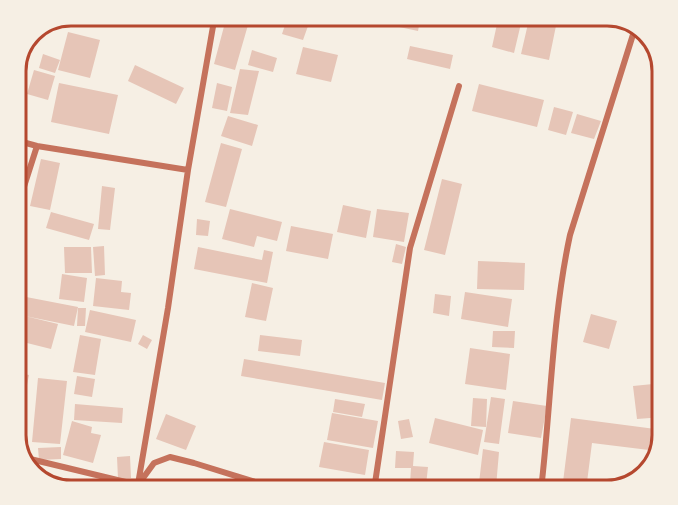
<svg xmlns="http://www.w3.org/2000/svg" width="678" height="505" viewBox="0 0 678 505" font-family="'Times New Roman',serif">
	<style>
		.building { fill: #e6c5b7 }
		.lines { fill: none; stroke-linecap: round; stroke-linejoin: round }
		.minor { stroke: #c5725c; stroke-width: 6 }
		.rim { fill: none; stroke: #b5482f; stroke-width: 3 }
	</style>
	<rect width="100%" height="100%" fill="#f6efe4"/>
	<path class="building" d="M77 15H91L89 25 76 23Z
		M358 15H421L418 31 357 18Z
		M499 15H523L514 53 492 47Z
		M530 15 558 16 549 60 521 54Z
		M226 19 248 25 235 70 214 64Z
		M287 19 308 26 303 40 282 34Z
		M68 32 100 40 90 78 58 70Z
		M410 46 453 55 450 69 407 59Z
		M303 47 338 55 331 82 296 74Z
		M252 50 277 58 273 72 248 65Z
		M43 54 60 60 55 73 39 68Z
		M17 64 28 66 24 82 15 80Z
		M135 65 184 88 176 104 128 81Z
		M240 69 259 71 248 115 230 113Z
		M34 70 55 76 48 100 27 94Z
		M59 83 118 95 109 134 51 122Z
		M217 83 232 87 227 111 212 108Z
		M479 84 544 100 537 127 472 111Z
		M554 107 573 112 566 135 548 130Z
		M577 114 601 121 594 139 571 133Z
		M228 116 258 125 252 146 221 136Z
		M221 143 242 149 226 207 205 202Z
		M41 159 60 163 50 210 30 206Z
		M442 179 462 184 445 255 424 250Z
		M102 186 115 188 110 230 98 229Z
		M343 205 371 211 366 238 337 232Z
		M230 209 282 222 277 241 257 236 254 247 222 239Z
		M377 209 409 213 404 242 373 237Z
		M51 212 94 224 89 240 46 228Z
		M197 219 210 221 208 236 196 235Z
		M291 226 333 234 328 259 286 251Z
		M396 244 406 247 402 264 392 262Z
		M104 246 105 275 95 276 93 247Z
		M64 247H91L92 273H65Z
		M198 247 262 260 264 250 273 252 267 283 194 269Z
		M478 261 525 263 524 290 477 289Z
		M62 274 87 278 84 302 59 299Z
		M96 278 122 281 121 292 131 293 129 310 93 306Z
		M252 283 273 288 266 321 245 317Z
		M465 292 512 299 508 327 461 319Z
		M435 294 451 296 449 316 433 313Z
		M21 296 78 307 74 326 25 316 58 324 51 349 15 340Z
		M78 308H86L85 326H77Z
		M90 310 136 320 131 342 85 332Z
		M591 314 617 321 609 349 583 342Z
		M493 331H515L514 348 492 347Z
		M80 335 101 339 95 375 73 372Z
		M143 335 152 340 147 349 138 344Z
		M260 335 302 340 300 356 258 351Z
		M470 348 510 354 506 390 465 384Z
		M244 359 385 383 382 400 241 376Z
		M15 372 29 375 16 440 15 437Z
		M77 376 95 379 92 397 74 394Z
		M38 378 67 381 60 444 32 442Z
		M663 383V417L637 419 633 386Z
		M491 397 505 399 499 444 484 442Z
		M473 398 487 399 486 427 471 426Z
		M335 399 365 404 362 417 333 412Z
		M513 401 547 406 541 438 508 433Z
		M75 404 123 408 122 423 74 420Z
		M332 413 378 421 373 448 327 440Z
		M166 414 196 426 186 450 156 439Z
		M435 418 483 430 478 455 429 443Z
		M571 418 663 430V434L657 451 592 443 586 490H562Z
		M409 419 413 437 401 439 398 421Z
		M72 421 92 427 91 433 101 435 93 463 63 455Z
		M324 442 369 450 365 475 319 467Z
		M61 447V459L39 460 38 448Z
		M483 449 499 452 496 487 479 483Z
		M396 451 414 452 413 466 428 467 426 485 410 484 411 468H395Z
		M130 456 131 478 118 479 117 457Z
		M191 479 197 490H170Z
		M342 481V490H328V482Z"/>
	<g class="lines">
		<path class="minor" d="M200 15 215 18
			M15 140 37 146 188 170
			M15 223 20 199 37 146
			M26 458 138 485 154 463 170 457 194 463 281 490
			M137 490 168 308 188 170 215 15
			M374 490 410 248 459 86
			M541 490C551 405 552 319 570 235L636 25"/>
	</g>
	<path d="M0 0H678V505H0ZM71 26H607A45 45 0 0 1 652 71V435A45 45 0 0 1 607 480H71A45 45 0 0 1 26 435V71A45 45 0 0 1 71 26Z" fill="#f6efe4" fill-rule="evenodd"/>
	<path class="rim" d="M71 26H607A45 45 0 0 1 652 71V435A45 45 0 0 1 607 480H71A45 45 0 0 1 26 435V71A45 45 0 0 1 71 26Z"/>
</svg>
